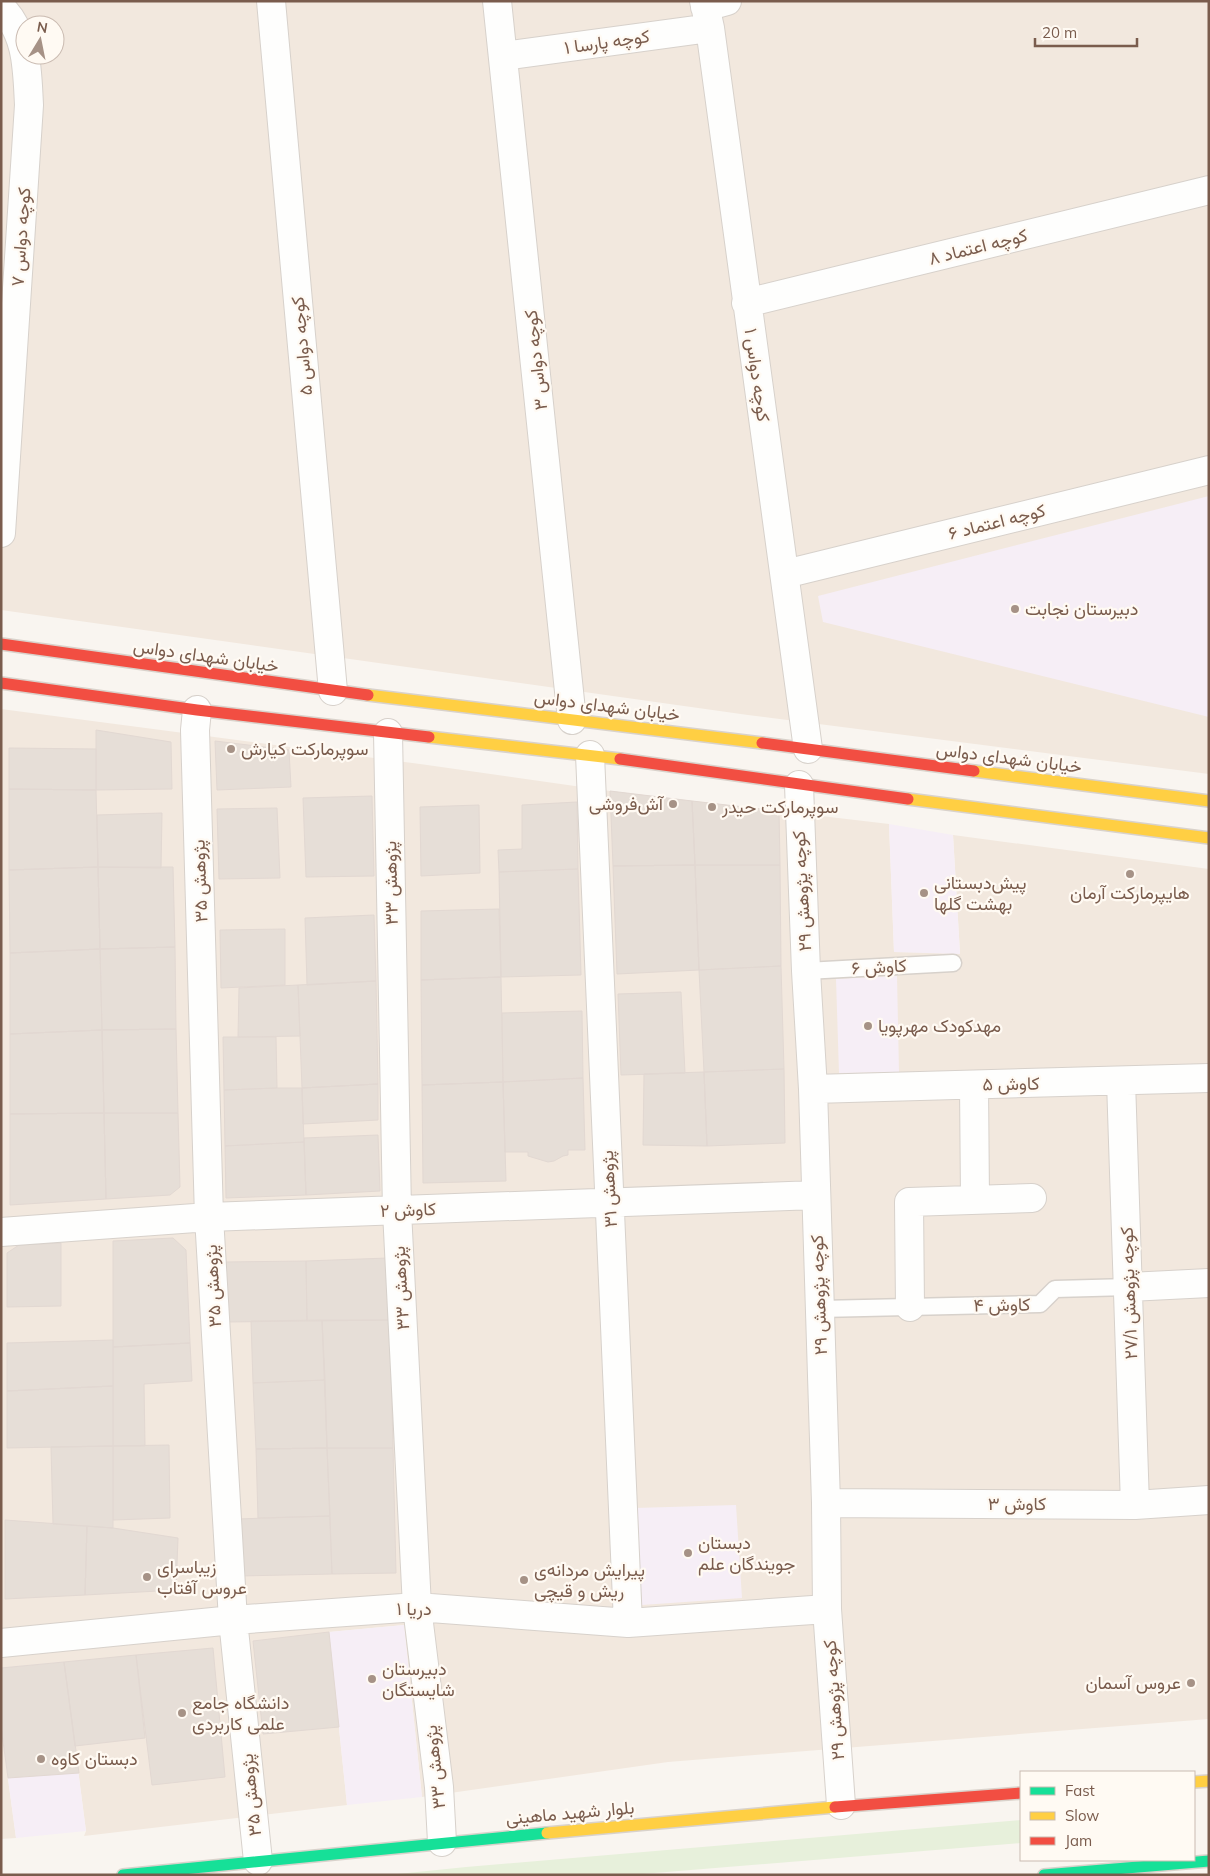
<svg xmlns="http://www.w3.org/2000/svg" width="1210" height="1876" viewBox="0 0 1210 1876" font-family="Mulish,Vazirmatn,sans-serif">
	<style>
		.residential { fill: #f2e8de; fill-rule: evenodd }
		.education { fill: #f6eef6 }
		.green { fill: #e7f0db }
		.building { fill: #e6ded7; stroke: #e2d8d2 }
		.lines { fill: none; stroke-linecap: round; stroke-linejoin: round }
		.lane-casing { stroke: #d7d1cb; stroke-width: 19 }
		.street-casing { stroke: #d7d1cb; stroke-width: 30 }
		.fast-casing { stroke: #d9d2cb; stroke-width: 14 }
		.slow-casing { stroke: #d9d2cb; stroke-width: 14 }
		.jam-casing { stroke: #d9d2cb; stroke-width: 14 }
		.lane { stroke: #fefefd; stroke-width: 16 }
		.street { stroke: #fefefd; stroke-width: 28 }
		.fast { stroke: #16e098; stroke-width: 11 }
		.slow { stroke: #ffcf43; stroke-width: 11 }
		.jam { stroke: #f24e42; stroke-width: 11 }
		.poi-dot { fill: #a69286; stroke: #fffaf3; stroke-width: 2 }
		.labels { text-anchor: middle; stroke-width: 4.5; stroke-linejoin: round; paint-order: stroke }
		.street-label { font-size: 18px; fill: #7a5c4d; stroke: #fffaf3 }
		.poi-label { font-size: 18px; fill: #7a5c4d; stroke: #fffaf3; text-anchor: start }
	</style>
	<rect width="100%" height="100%" fill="#f9f5f0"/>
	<path class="residential" d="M1 1H1209V774L748 715 1 610ZM25 25H55V55H25Z
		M1 709 420 764 610 791 889 824 894 952 960 953 953 835 1209 869V1719L668 1762 422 1797 404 1625 329 1632 347 1805 84 1836 86 1831 64 1662 1 1668Z
		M1 1727 16 1838 1 1839Z"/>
	<path class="education" d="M1209 496V717L823 622 818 596Z
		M889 824 953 835 960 954 894 952Z
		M897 976 899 1072 839 1073 836 979Z
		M736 1505 742 1598 642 1605 635 1508Z
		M404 1625 422 1797 347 1805 329 1632Z
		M64 1662 86 1831 16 1838 1 1727V1668Z"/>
	<path class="green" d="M1021 1820V1843L630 1875H388L466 1867Z"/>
	<path class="building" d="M96 730 171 742 172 789 96 790Z
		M215 741 289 750 291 787 217 790Z
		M9 748 96 749V790L9 789Z
		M9 789 96 790 98 867 9 870Z
		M610 791 692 801 695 865 613 866Z
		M372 796 374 876 306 877 303 798Z
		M692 801 779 811 780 865H695Z
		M577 802 578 869 499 872 498 850 522 849V805Z
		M479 805 480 873 421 876 420 807Z
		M277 808 280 878 219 879 217 809Z
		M162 813 161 868 98 867 97 815Z
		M695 865H780L781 966 699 970Z
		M695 865 699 970 617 974 613 866Z
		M98 867 100 949 10 953 9 870Z
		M98 867H173L175 947 100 949Z
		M578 869 581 975 501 977 499 872Z
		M499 909 501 977 421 980V911Z
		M374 915 376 981 307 985 305 918Z
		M285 929V985L221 988 220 930Z
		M175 947 176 1029 102 1030 100 949Z
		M100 949 102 1030 10 1034V953Z
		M781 966 784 1069 704 1072 699 970Z
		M501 977 503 1082 422 1085 421 980Z
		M376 981 378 1084 302 1088 298 985Z
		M298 985 300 1036 238 1037 239 988Z
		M681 992 685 1073 621 1075 618 994Z
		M582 1011 583 1078 503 1082 502 1013Z
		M176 1029 178 1113H104L102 1030Z
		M102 1030 104 1113 10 1114V1034Z
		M223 1037H276L277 1088 224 1090Z
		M784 1069 785 1143 707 1146 704 1072Z
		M704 1072 707 1146 643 1145 644 1074Z
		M583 1078 585 1150H568V1155L563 1156 554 1161 548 1162 528 1156V1152H505L503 1082Z
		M503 1082 506 1181 423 1183 422 1085Z
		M378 1084V1120L303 1124 302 1088Z
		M277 1088H302L304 1142 225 1146 224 1090Z
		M104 1113 106 1199 10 1205V1114Z
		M104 1113H178L180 1187 170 1195 106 1199Z
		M378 1135 380 1191 306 1195 304 1138Z
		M304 1142 306 1195 226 1198 225 1146Z
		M173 1238 186 1250 190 1343 113 1347V1241Z
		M61 1243V1306L7 1307V1253L19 1245Z
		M388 1258 390 1320 307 1321 306 1261Z
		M306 1261 307 1321 228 1322 225 1262Z
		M322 1320 325 1380 253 1383 251 1321Z
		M322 1320H390L393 1448H327Z
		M113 1340V1386L7 1391V1343Z
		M190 1343 192 1381 144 1384 145 1446H113V1347Z
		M325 1380 327 1448 256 1449 253 1383Z
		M113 1386V1446L7 1448V1391Z
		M169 1445 170 1518 113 1520V1446Z
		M113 1446V1528L53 1524 51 1447Z
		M327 1448 330 1516 258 1518 256 1449Z
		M327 1448H393L396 1573 332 1574Z
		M330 1516 332 1574 240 1576 237 1519Z
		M5 1520 87 1526 85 1595 5 1599Z
		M87 1526 113 1528 178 1538 176 1590 85 1595Z
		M329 1632 339 1727 263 1734 253 1641Z
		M213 1648 225 1777 152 1785 136 1655Z
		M136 1655 145 1738 75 1746 64 1662Z
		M64 1662 79 1773 8 1778 1 1727V1668Z"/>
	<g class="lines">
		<g class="lane-casing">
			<path id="lane" d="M806 971 953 963
				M820 1309 1040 1304 1055 1289 1129 1287"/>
		</g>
		<g class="street-casing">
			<path id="street" d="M271 1 333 691
				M497 1 572 720
				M704 1 710 28 808 749
				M1 7C28 35 27 69 29 105L1 533
				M705 7 727 1
				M504 56 710 28
				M746 303 1209 190
				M785 574 1209 470
				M197 710 195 730 209 1217 233 1620 258 1861
				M388 733 397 1211 417 1607 439 1787 442 1842
				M590 755 628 1623
				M799 785 806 971 813 1089 826 1503 827 1609 841 1805
				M1121 1081 1135 1505
				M974 1085 975 1200
				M813 1089 1209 1078
				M1 1232 209 1217 816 1195
				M1129 1287 1209 1283
				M910 1307 909 1202 1032 1198
				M826 1503 1135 1505 1209 1500
				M1 1643 233 1620 417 1607 628 1623 827 1609"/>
		</g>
		<g class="fast-casing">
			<path id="fast" d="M123 1875 547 1833
				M1044 1875 1209 1861"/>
		</g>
		<g class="slow-casing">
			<path id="slow" d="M368 695 762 743
				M429 737 620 759
				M974 771 1209 801
				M908 799 1209 838
				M1194 1782 1209 1781
				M547 1833 835 1807"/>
		</g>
		<g class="jam-casing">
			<path id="jam" d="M1 644 368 695
				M1 683 197 710 429 737
				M762 743 974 771
				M620 759 908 799
				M835 1807 1021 1793"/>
		</g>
		<use href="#lane" class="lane"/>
		<use href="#street" class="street"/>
		<use href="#fast" class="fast"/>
		<use href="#slow" class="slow"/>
		<use href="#jam" class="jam"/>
	</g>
	<g class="poi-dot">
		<circle cx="1015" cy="609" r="5"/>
		<circle cx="231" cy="749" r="5"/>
		<circle cx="673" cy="804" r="5"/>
		<circle cx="712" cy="807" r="5"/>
		<circle cx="1130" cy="874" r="5"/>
		<circle cx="924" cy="893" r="5"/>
		<circle cx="868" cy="1026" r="5"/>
		<circle cx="688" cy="1553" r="5"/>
		<circle cx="147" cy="1577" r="5"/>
		<circle cx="524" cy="1580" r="5"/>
		<circle cx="372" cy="1679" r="5"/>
		<circle cx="1191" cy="1683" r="5"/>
		<circle cx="182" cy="1713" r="5"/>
		<circle cx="41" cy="1759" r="5"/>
	</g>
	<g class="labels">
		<g class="street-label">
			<text transform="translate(607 42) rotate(-8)" y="6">کوچه پارسا ۱</text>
			<text transform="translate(21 237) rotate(-86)" y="6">کوچه دواس ۷</text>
			<text transform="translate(978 247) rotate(-14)" y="6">کوچه اعتماد ۸</text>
			<text transform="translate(302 346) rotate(-95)" y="6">کوچه دواس ۵</text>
			<text transform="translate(536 360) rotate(-96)" y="6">کوچه دواس ۳</text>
			<text transform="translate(757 375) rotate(82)" y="6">کوچه دواس ۱</text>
			<text transform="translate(997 522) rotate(-14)" y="6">کوچه اعتماد ۶</text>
			<text transform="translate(206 656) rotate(8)" y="6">خیابان شهدای دواس</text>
			<text transform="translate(607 706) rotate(7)" y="6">خیابان شهدای دواس</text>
			<text transform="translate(1009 758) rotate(7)" y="6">خیابان شهدای دواس</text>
			<text transform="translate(200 881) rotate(-92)" y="6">پژوهش ۳۵</text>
			<text transform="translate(391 883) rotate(-91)" y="6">پژوهش ۳۳</text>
			<text transform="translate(802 891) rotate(-93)" y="6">کوچه پژوهش ۲۹</text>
			<text transform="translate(879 967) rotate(-3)" y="6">کاوش ۶</text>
			<text transform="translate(1011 1084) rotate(-1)" y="6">کاوش ۵</text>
			<text transform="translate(609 1189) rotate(-93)" y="6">پژوهش ۳۱</text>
			<text transform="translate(408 1210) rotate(-2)" y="6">کاوش ۲</text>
			<text transform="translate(213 1286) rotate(-93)" y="6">پژوهش ۳۵</text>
			<text transform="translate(401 1288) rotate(-93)" y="6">پژوهش ۳۳</text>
			<text transform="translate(1129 1293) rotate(-92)" y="6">کوچه پژوهش ۲۷/۱</text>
			<text transform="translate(819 1295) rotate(-92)" y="6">کوچه پژوهش ۲۹</text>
			<text transform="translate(1002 1305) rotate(-1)" y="6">کاوش ۴</text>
			<text x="1017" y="1510">کاوش ۳</text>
			<text x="414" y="1615">دریا ۱</text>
			<text transform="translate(834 1700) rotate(-94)" y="6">کوچه پژوهش ۲۹</text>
			<text transform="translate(435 1767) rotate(-96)" y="6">پژوهش ۳۳</text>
			<text transform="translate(251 1795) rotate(-96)" y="6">پژوهش ۳۵</text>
			<text transform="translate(570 1813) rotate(-5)" y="6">بلوار شهید ماهینی</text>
		</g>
		<g class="poi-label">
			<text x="1025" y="615">دبیرستان نجابت</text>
			<text x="241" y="755">سوپرمارکت کیارش</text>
			<text x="663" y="810" text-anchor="end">آش‌فروشی</text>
			<text x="722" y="813">سوپرمارکت حیدر</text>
			<text x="934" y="889">پیش‌دبستانی<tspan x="934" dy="21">بهشت گلها</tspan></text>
			<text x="1130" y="899" text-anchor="middle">هایپرمارکت آرمان</text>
			<text x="878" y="1032">مهدکودک مهرپویا</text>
			<text x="698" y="1549">دبستان<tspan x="698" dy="21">جویندگان علم</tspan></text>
			<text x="157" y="1573">زیباسرای<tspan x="157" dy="21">عروس آفتاب</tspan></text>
			<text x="534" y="1576">پیرایش مردانه‌ی<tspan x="534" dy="21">ریش و قیچی</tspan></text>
			<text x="382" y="1675">دبیرستان<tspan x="382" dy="21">شایستگان</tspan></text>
			<text x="1181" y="1689" text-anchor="end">عروس آسمان</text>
			<text x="192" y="1709">دانشگاه جامع<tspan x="192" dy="21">علمی کاربردی</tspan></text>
			<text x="51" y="1765">دبستان کاوه</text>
		</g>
	</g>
	<rect width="1210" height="1876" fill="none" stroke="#7a5c4d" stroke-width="5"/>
	<rect x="1020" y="1771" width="175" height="90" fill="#fffaf3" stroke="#cabbb1"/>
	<rect x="1030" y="1787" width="25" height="8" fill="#16e098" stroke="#cabbb1"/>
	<text x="1065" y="1796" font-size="15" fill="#7a5c4d">Fast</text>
	<rect x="1030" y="1812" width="25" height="8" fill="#ffcf43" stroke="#cabbb1"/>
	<text x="1065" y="1821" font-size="15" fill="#7a5c4d">Slow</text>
	<rect x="1030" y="1837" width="25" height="8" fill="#f24e42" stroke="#cabbb1"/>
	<text x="1065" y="1846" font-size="15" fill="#7a5c4d">Jam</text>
	<g transform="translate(40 40) rotate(10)"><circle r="24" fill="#fffaf3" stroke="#cabbb1"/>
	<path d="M0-4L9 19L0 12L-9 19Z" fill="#a69286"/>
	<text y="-8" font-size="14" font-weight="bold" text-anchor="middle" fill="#7a5c4d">N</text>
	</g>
	<path d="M1035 38v8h102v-8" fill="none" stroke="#7a5c4d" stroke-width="2.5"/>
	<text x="1042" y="38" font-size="15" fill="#7a5c4d" stroke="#fffaf3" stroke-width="4" paint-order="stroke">20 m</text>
</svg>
